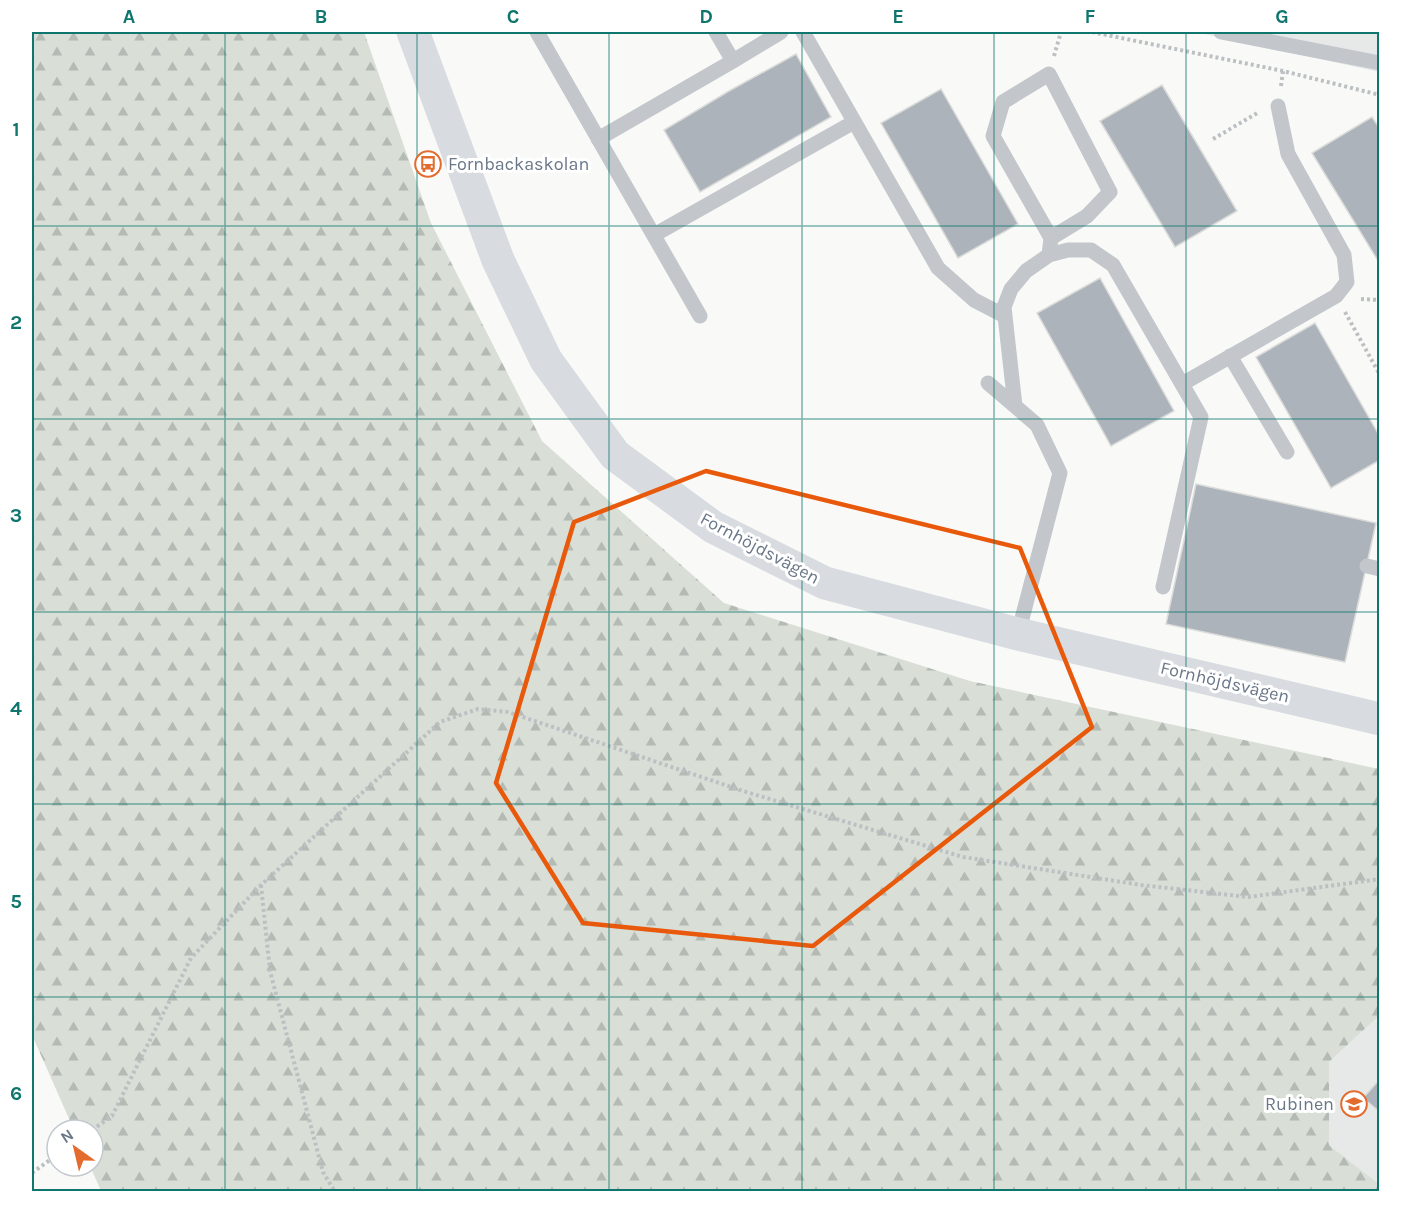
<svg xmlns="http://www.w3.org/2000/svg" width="1411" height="1223" viewBox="0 0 1411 1223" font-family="Karla,sans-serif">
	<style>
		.built { fill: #e7e9e9 }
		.forest { fill: url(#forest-firs) }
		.building { fill: #acb3ba; stroke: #dbdcda; stroke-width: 1.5 }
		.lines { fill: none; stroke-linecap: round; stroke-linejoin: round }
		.path { stroke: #bdc0c3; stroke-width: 4; stroke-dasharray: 3 3; stroke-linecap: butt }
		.lane { stroke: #c3c7cb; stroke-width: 15 }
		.secondary { stroke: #d8dce0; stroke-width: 33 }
		.marked { fill: none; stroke: #e8590c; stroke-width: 4.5; stroke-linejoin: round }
		.grid { fill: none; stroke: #0f766e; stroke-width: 1.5; stroke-opacity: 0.55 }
		.labels { text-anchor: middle; stroke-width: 6; stroke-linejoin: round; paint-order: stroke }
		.poi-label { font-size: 18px; fill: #697788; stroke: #fff; text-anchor: start }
		.street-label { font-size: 18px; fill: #697788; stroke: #fff }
		.neatline { fill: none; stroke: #0f766e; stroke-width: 2 }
		.grid-label { font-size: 20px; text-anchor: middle; font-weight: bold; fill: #0f766e }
	</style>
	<defs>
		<pattern id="forest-firs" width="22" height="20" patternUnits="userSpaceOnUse" patternTransform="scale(1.5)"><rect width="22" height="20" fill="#d9dfd7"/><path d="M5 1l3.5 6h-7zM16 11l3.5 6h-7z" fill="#b4bab4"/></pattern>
	</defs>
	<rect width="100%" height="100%" fill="#f9faf8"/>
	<path class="built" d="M1195 32H1379V72Z
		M1379 1016V1184L1329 1145V1062Z"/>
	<path class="forest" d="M32 32H364L431 223 542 441 724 603 970 681 1379 769V1016L1329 1062V1145L1379 1184V1191H101L90 1166H93V1130H74L32 1035Z"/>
	<path class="building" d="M796 54 831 117 700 192 664 130 729 91Z
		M1162 85 1237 211 1175 247 1100 121Z
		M941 89 1018 224 958 258 881 123Z
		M1372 117 1380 129V264L1312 153Z
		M1100 278 1174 411 1111 446 1037 313Z
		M1315 323 1380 437V460L1331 488 1256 357Z
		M1196 484 1376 523 1345 662 1166 624Z
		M1380 1079V1112L1363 1098Z"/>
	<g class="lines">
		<path class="path" d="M1092 32 1283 71 1380 95
			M1054 56 1061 32
			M1281 86 1283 71
			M1213 139 1259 112
			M1361 299 1380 300
			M1345 312 1380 375
			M261 885 270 971 323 1172 335 1192
			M92 1130 112 1116 191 958 261 885 440 722 478 709 508 712 743 791 963 857 1141 885 1248 897 1380 879
			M32 1173 57 1155"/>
		<path class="lane" d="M537 32 700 316
			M716 32 733 61
			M803 32 938 268 974 300 1005 316
			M1221 32 1380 63
			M598 139 733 61 781 32
			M654 235 854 122
			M1049 255 1051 238 993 136 1003 102 1049 74 1110 192 1087 216 1051 238
			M1230 356 1287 452
			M988 383 1037 425 1060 473 1018 634
			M1182 384 1336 296 1347 282 1344 255 1288 154 1278 106
			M1015 406 1004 307 1011 289 1026 271 1049 255 1068 250H1091L1113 265 1201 417 1163 587
			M1367 566 1380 569"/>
		<path class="secondary" d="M413 32 498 260 546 360 615 455 713 527 825 583 1018 634 1380 719"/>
	</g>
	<path class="marked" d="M706 471 1020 548 1092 727 813 946 583 923 496 783 574 522Z"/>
	<path class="grid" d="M225 32V1192M417 32V1192M609 32V1192M802 32V1192M994 32V1192M1186 32V1192M32 226H1380M32 419H1380M32 612H1380M32 804H1380M32 997H1380"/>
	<defs>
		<g id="bus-ring" transform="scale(1.35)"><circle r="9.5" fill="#fff" stroke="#e36b2e" stroke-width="1.5"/><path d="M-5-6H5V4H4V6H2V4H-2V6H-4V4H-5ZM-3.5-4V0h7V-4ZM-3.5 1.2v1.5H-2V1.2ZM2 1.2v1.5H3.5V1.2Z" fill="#e36b2e"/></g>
		<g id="school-ring" transform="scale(1.35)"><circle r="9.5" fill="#fff" stroke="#e36b2e" stroke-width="1.5"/><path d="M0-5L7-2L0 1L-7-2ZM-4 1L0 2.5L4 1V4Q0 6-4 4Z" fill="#e36b2e"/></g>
	</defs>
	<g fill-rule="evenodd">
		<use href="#bus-ring" x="428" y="164"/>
		<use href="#school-ring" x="1354" y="1104"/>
	</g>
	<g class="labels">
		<g class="poi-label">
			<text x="448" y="170">Fornbackaskolan</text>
			<text x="1334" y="1110" text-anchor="end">Rubinen</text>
		</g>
		<g class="street-label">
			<text transform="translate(760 548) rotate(28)" y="6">Fornhöjdsvägen</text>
			<text transform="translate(1225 682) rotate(13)" y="6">Fornhöjdsvägen</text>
		</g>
	</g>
	<rect width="1411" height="1223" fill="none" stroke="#ffffff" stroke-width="66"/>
	<g transform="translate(75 1148) rotate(326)"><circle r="28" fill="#ffffff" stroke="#c3c9cf" stroke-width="1.5"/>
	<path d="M0-4.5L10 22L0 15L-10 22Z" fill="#e36b2e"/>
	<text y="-9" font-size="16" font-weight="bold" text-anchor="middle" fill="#697788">N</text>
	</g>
	<rect x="33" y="33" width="1345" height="1157" class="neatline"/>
	<g class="grid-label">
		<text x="129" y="23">A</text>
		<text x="321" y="23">B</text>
		<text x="513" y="23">C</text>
		<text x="706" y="23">D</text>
		<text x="898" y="23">E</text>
		<text x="1090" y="23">F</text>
		<text x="1282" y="23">G</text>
		<text x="16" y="136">1</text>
		<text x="16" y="329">2</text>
		<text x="16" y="522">3</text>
		<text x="16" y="715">4</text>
		<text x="16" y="908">5</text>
		<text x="16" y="1100">6</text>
	</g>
</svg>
